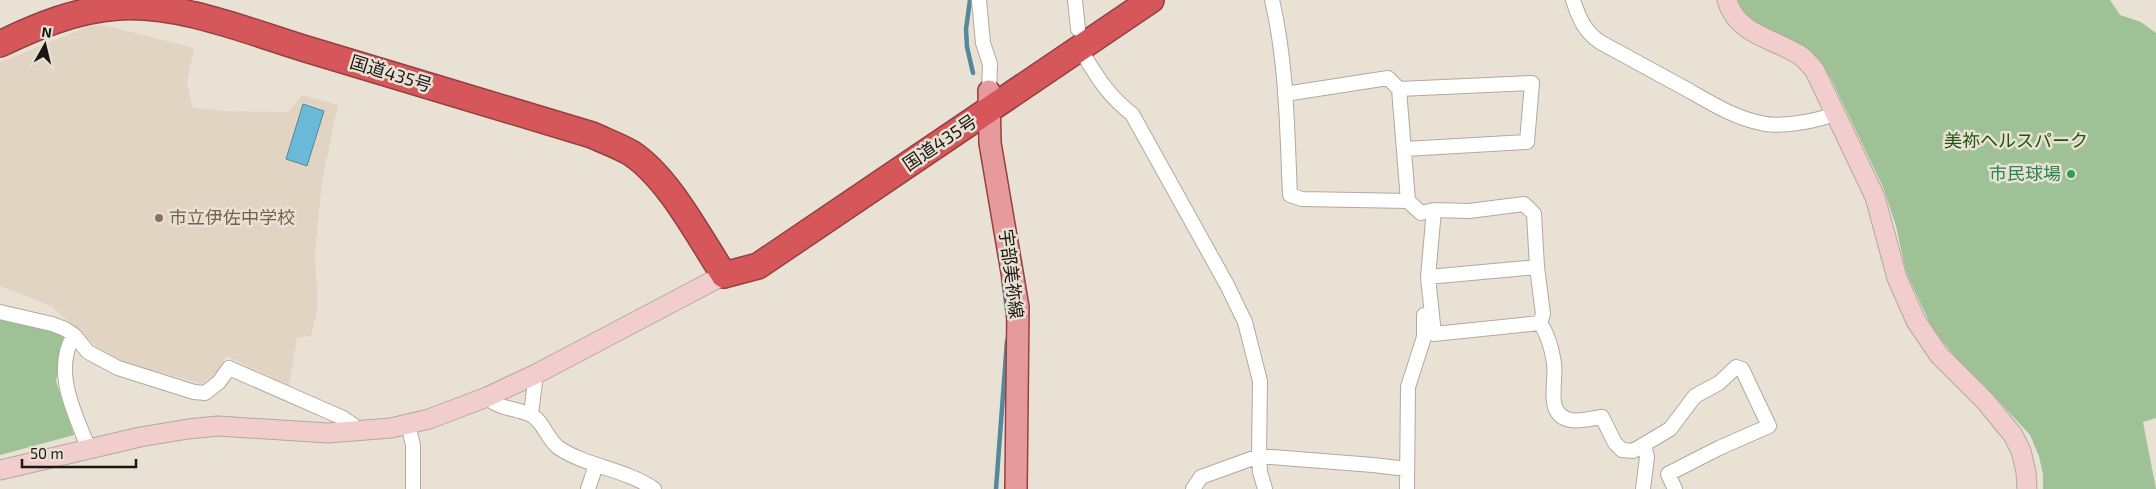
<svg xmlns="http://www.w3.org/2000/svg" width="2156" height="489" viewBox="0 0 2156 489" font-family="'Exo 2','Noto Sans JP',sans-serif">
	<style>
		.built { fill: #e2d4c2 }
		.green { fill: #9ec195 }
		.water { fill: #6bb9d8; stroke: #53889d }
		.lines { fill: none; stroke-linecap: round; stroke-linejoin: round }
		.stream { stroke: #53889d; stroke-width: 4.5 }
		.street-casing { stroke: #b2a99e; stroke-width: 16 }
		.secondary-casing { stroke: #b2a99e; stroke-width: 21 }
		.primary-casing { stroke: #944141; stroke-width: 24 }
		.highway-casing { stroke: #944141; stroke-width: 28 }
		.street { stroke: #fff; stroke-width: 14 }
		.secondary { stroke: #f2cdce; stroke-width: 19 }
		.primary { stroke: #e69a9c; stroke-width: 21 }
		.highway { stroke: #d5575a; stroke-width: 25 }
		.leisure-dot { fill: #2e9e5b; stroke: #eae1d5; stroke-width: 2 }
		.education-dot { fill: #8d6e63; stroke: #eae1d5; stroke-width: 2 }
		.labels { text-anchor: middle; stroke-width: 5; stroke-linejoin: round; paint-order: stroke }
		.street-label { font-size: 18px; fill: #1a1713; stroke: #eae1d5 }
		.park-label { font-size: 18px; fill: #1e560b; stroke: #eae1d5 }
		.leisure-label { font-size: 18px; fill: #27864d; stroke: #eae1d5; text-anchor: end }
		.education-label { font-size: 18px; fill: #785e54; stroke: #eae1d5; text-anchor: start }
	</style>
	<rect width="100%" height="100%" fill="#eae1d5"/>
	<path class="built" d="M103 25 194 48 187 83 193 108 224 111 288 112 302 95 338 105 322 181 315 255 318 306 311 336 297 338 289 386 227 356 215 375 202 384 121 362 98 348 51 306 0 286V62L90 26Z"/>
	<path class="green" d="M1737 0H2110L2120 15 2141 22 2156 33V418L2143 422 2156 489H2043V475L2039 456 2030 435 1983 384 1956 358 1932 328 1906 272 1896 226 1883 187 1831 79 1820 61 1807 50 1763 29 1744 16Z
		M0 316 54 330 65 336 56 381 74 435 0 455Z"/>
	<path class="water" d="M303 104 324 111 307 166 286 159Z"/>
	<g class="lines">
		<path class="stream" d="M970 0 966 29 967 47 973 73
			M1003 279 1008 318
			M996 489 1007 341"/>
		<g class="street-casing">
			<path id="street" d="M979 0 983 43 990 64 989 91
				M1075 0 1078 29
				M1272 0C1287 64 1287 130 1290 195L1302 199 1408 201 1421 213 1434 210 1469 211 1524 204 1534 214 1537 267 1543 314 1540 323 1434 334 1428 277 1434 210
				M1573 0C1579 18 1584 31 1600 42 1629 58 1659 74 1688 90 1711 103 1735 118 1761 123 1779 128 1819 121 1836 113
				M1080 49C1096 75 1107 95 1132 114L1227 285 1245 322 1260 381 1259 456 1260 472 1265 489
				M1399 89 1532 83 1527 142 1405 149
				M1285 94 1388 78 1399 89 1408 201
				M1428 277 1537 267
				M0 312 52 324 65 329 74 335 88 352 118 368 194 392 205 393 219 382 229 368 343 418 353 425 356 431
				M1540 323C1547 333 1552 350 1554 363 1557 381 1544 416 1571 420 1580 422 1593 418 1602 417L1615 443 1622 450 1633 451 1670 429 1695 396 1719 383 1736 367 1742 369 1769 426 1719 448 1668 474 1675 489
				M74 335C52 371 75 414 89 449
				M487 397C499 409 514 408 529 414 543 419 547 440 559 448 588 467 625 469 654 489
				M531 414 536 374
				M408 424 413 445V489
				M588 489 596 465
				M1193 489 1201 477 1259 456 1373 465 1407 469
				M1407 489 1408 387 1424 337V315
				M1643 489 1647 457 1644 445"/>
		</g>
		<g class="secondary-casing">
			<path id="secondary" d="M1727 0C1736 35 1776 39 1801 56 1806 60 1811 66 1815 71L1875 197 1897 278 1916 321 1939 355 1986 402 2013 435 2021 451 2026 472 2027 489
				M0 470 140 437 188 429 218 426 328 433 391 428 429 419 487 397 536 374 724 275"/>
		</g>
		<g class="primary-casing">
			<path id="primary" d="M989 91 990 143 1018 307 1016 489"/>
		</g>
		<g class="highway-casing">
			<path id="highway" d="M0 44C37 26 76 10 118 7 180 3 247 31 306 49 401 78 497 106 592 135 605 141 619 146 631 153 669 178 699 237 724 275
				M724 275 758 266 1151 0"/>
		</g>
		<use href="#street" class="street"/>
		<use href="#secondary" class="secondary"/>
		<use href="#primary" class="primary"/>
		<use href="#highway" class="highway"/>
	</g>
	<circle class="leisure-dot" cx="2071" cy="174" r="5"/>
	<circle class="education-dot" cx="159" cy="218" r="5"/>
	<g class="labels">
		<g class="street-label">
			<text transform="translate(391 74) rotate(17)" y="6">国道435号</text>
			<text transform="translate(940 143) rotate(-34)" y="6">国道435号</text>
			<text transform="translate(1011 274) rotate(83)" y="6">宇部美祢線</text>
		</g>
		<g class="park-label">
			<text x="2016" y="147">美祢ヘルスパーク</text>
		</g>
		<g class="leisure-label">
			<text x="2061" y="180">市民球場</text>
		</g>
		<g class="education-label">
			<text x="169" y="224">市立伊佐中学校</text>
		</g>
	</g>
	<g transform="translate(45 45) rotate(8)" stroke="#eae1d5" stroke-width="4" paint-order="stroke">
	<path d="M0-4L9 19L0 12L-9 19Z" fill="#1a1713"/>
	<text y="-8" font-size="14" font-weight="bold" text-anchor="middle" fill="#1a1713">N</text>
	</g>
	<path d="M22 459v8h114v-8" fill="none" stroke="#1a1713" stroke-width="2.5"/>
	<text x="30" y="459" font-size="15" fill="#1a1713" stroke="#eae1d5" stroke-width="4" paint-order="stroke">50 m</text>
</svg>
